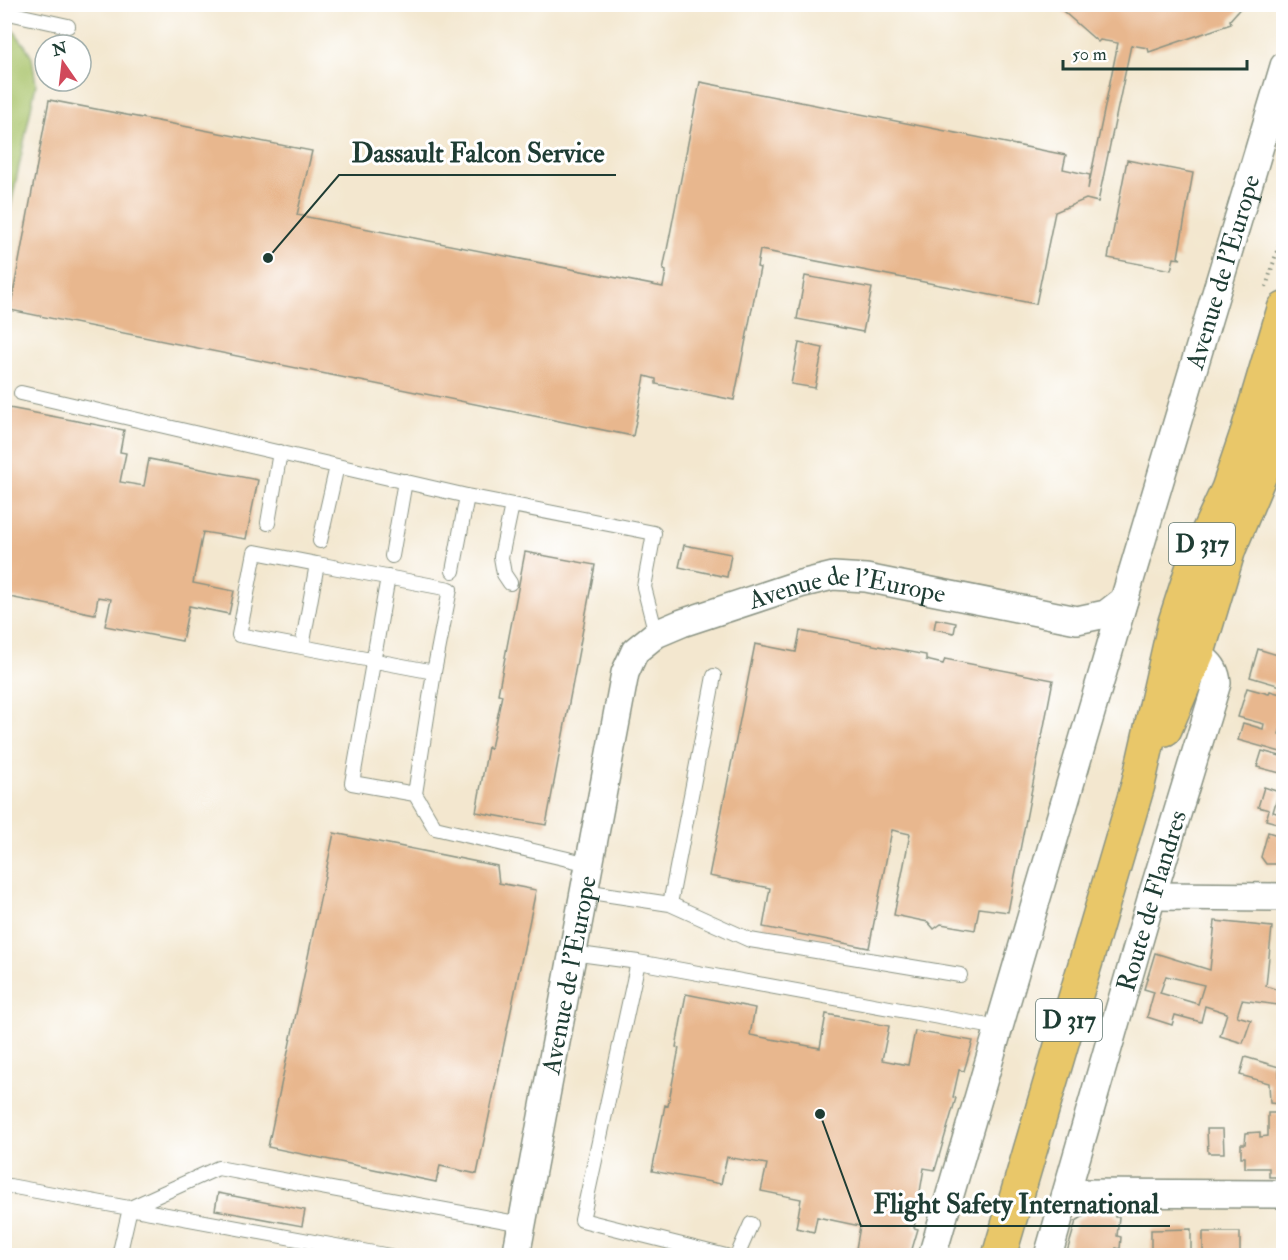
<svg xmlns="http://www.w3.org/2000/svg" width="1288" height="1260" viewBox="0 0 1288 1260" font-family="'IM FELL Double Pica',serif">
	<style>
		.grass { fill: #a8c369; stroke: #64804e; stroke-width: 1.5 }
		.building { fill: #e8b78e; fill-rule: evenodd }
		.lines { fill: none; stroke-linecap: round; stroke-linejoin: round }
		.service-casing { stroke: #899282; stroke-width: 16 }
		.minor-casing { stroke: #899282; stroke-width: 30 }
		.primary-casing { stroke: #899282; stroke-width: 36 }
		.path { stroke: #899282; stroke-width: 4; stroke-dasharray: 1.5 4.5; stroke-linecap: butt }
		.service { stroke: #fff; stroke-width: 14 }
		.minor { stroke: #fff; stroke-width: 27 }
		.primary { stroke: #e9c769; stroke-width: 33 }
		.labels { text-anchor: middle; stroke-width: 6; stroke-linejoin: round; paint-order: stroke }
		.shield { fill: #fff; stroke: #627771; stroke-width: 1.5 }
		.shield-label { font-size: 24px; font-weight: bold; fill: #1f3d34 }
		.street-label { font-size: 26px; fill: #1f3d34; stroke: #fff }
		.leader { fill: none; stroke: #1f3d34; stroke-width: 2 }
		.callout-dot { fill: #1f3d34; stroke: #fff; stroke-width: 2 }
		.callout-label { font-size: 27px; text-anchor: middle; font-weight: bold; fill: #1f3d34; stroke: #fff; stroke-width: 6; stroke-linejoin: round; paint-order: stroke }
	</style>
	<rect width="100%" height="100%" fill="#fff"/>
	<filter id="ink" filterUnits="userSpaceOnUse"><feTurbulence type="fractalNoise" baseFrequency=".0167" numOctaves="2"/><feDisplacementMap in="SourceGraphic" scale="12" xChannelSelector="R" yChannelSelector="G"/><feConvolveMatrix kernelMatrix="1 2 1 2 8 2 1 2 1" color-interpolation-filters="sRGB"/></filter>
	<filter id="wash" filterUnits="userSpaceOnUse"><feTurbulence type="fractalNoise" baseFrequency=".008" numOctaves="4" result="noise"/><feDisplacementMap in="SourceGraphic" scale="24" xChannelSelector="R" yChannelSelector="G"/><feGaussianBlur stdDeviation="1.35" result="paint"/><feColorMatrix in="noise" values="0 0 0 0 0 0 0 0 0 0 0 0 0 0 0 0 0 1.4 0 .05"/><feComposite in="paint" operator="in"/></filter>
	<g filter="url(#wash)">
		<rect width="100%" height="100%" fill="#f3e7cf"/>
		<path class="grass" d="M5 28 14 31 26 47 32 58 36 84 5 234Z"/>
		<g id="blocks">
			<path class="building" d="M1055 4H1244L1230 20 1231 24 1149 52 1148 48 1131 45 1098 202 1086 199 1055 212 1036 304 760 250 757 267 760 268 734 400 656 384V379L645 376 633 436 10 310 49 100 312 151 297 215 663 287 666 271 663 270 700 82 1066 155 1063 169 1090 175 1088 189 1118 43 1100 40 1098 42Z
				M1127 160 1193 173 1178 257 1181 259 1174 258 1171 270 1108 258Z
				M805 276 872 288 863 332 797 319Z
				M799 343 823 348 815 388 791 384Z
				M4 407 124 430 120 452 126 453 120 482 144 486 149 459 258 480 246 539 203 532 193 583 234 591 229 614 189 606 182 641 105 626 111 599 98 597 95 614 4 596Z
				M684 545 731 554 727 577 679 567Z
				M525 552 595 565 546 825 476 812 488 747 491 748 502 695 498 694Z
				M936 619 956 623 954 633 934 629Z
				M800 631 926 655V660L943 664 945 659 1053 680 1008 912 979 908 975 930 941 924 934 929 928 922 894 915 910 834 892 830 869 948 763 927 770 888 709 876 755 644 796 652Z
				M1258 649 1284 657V687L1250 677Z
				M1247 688 1269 694 1270 691 1284 695V719L1279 734 1284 735V753L1238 740 1243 723 1263 729 1264 724 1238 717Z
				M1262 751 1284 757V774L1257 767Z
				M1264 787 1279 792 1273 812 1284 815V825L1266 820 1269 810 1258 807Z
				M1268 832 1284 837V864H1266L1261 857Z
				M334 833 497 866 499 883 536 890 477 1174 440 1166 436 1182 268 1147Z
				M1215 921 1272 927 1266 986 1278 990V1005L1242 1000 1237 1016 1251 1020 1243 1043 1220 1036 1227 1013 1205 1006 1201 1022 1175 1015 1172 1025 1147 1017 1154 992 1144 989 1155 953 1210 970ZM1166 976 1204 985 1198 1004 1160 993Z
				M686 994 755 1008 750 1035 820 1048 826 1014 889 1026 882 1060 908 1065 915 1031 973 1041 964 1071 959 1070 953 1097 956 1098 935 1170 924 1168 914 1228 918 1229 910 1256H889L856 1249 860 1226 817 1217 814 1232 796 1228 801 1199 761 1191 767 1164 727 1157 721 1184 652 1171 665 1105 668 1106 679 1048 676 1047Z
				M1245 1057 1279 1067V1104L1270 1103 1269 1083 1240 1075Z
				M1268 1113H1279L1280 1177H1269V1168H1245V1157H1241V1144H1245L1246 1133 1260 1132V1137L1268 1136Z
				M1207 1129H1223L1224 1153H1208Z
				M218 1193 305 1210 302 1226 215 1210Z
				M1087 1214H1115V1217H1119L1117 1236 1121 1237 1120 1249 1116 1248 1114 1256H1077L1067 1252 1076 1221Z
				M1191 1229V1256H1151V1230Z
				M1203 1232H1240V1256H1203Z"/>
		</g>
	</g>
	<g filter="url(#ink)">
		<use href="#blocks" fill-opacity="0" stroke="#899282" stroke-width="1.5"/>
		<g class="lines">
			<g class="service-casing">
				<path id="service" d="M4 12 68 26
					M21 393 467 496 654 533 644 587 656 634
					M268 523 280 452
					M320 541 337 466
					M392 556 405 481
					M453 571 467 496
					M388 577 352 783 415 794 434 672 450 589 317 564 302 647 434 672
					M510 583 504 574 501 557 512 505
					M302 647 239 635 255 552 317 564
					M415 794 435 828 589 864
					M584 891 670 904 750 940 960 975
					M670 904 714 676
					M572 953 638 962 999 1028
					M638 962 582 1220 726 1256
					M4 1185 390 1256
					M119 1256 130 1208 218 1168 522 1224
					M737 1256 751 1224"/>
			</g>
			<g class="minor-casing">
				<g id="minor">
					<path d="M1152 896 1284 897"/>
					<path d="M1067 1193 1284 1194"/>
					<path id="s1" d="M516 1256 625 673 635 651 656 634 682 623 800 584 833 576 866 578 1077 620 1106 614 1124 600 1284 66"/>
					<path d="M932 1256 1124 600"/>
					<path id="s2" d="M1048 1256 1152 896 1217 683C1215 660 1199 656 1179 650"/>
				</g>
			</g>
			<g class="primary-casing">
				<path id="primary" d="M1165 729 1199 649 1229 549 1265 463 1284 400
					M999 1256 1138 785 1175 622 1195 560 1228 489 1248 430 1284 309"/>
			</g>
			<path class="path" d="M1266 287 1284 228"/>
			<use href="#service" class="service"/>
			<use href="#minor" class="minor"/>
			<use href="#primary" class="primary"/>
		</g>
	</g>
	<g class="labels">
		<g class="shield">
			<rect x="1169" y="523" width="66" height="42" rx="4.5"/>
			<rect x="1036" y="999" width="66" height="42" rx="4.5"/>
		</g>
		<g class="shield-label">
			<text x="1202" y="552">D 317</text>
			<text x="1069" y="1028">D 317</text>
		</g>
		<g class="street-label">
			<text dy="9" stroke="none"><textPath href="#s1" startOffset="1474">Avenue de l'Europe</textPath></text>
			<text dy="9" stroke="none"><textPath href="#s1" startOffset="844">Avenue de l'Europe</textPath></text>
			<text dy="9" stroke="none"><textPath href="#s2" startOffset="370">Route de Flandres</textPath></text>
			<text dy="9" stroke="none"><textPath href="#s1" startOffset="286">Avenue de l'Europe</textPath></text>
		</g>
	</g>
	<path class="leader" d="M268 258L339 175H616M820 1114L861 1226H1170"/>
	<g class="callout-dot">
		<circle cx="268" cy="258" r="6"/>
		<circle cx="820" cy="1114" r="6"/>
	</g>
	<g class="callout-label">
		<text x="478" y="162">Dassault Falcon Service</text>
		<text x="1016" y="1213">Flight Safety International</text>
	</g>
	<rect width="1288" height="1260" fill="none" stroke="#fff" stroke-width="24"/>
	<g transform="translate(63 63) rotate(346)"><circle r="28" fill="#ffffff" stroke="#a5b1ae" stroke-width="1.5"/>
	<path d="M0-4.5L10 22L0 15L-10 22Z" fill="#d1495b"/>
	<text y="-9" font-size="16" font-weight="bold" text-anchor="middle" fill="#1f3d34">N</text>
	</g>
	<path d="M1063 60v9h184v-9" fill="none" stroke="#1f3d34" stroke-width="3"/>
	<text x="1072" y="60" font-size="18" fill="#1f3d34" stroke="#ffffff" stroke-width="4.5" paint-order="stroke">50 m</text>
</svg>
